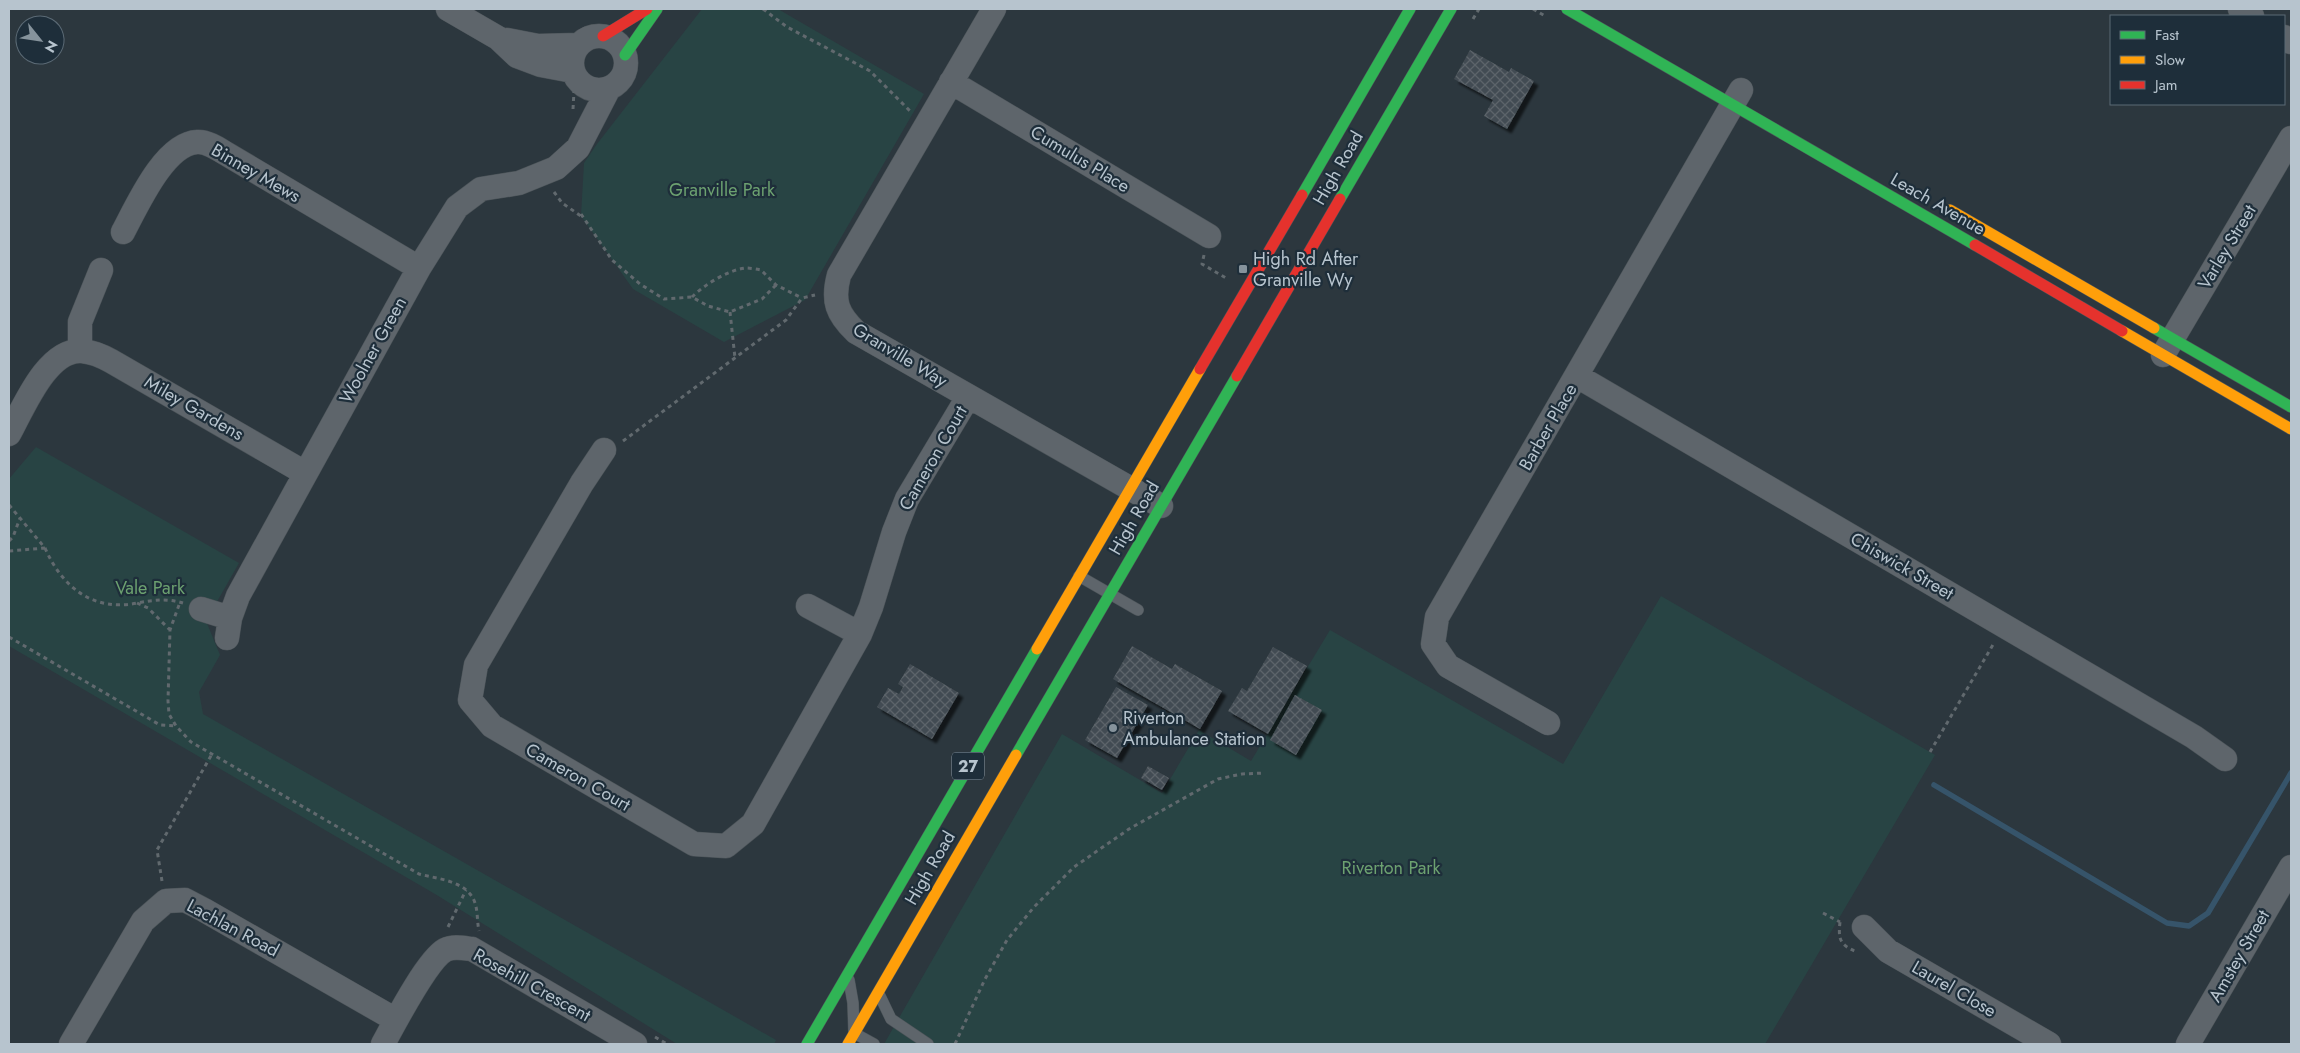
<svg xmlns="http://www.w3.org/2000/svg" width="2300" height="1053" viewBox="0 0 2300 1053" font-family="Jost,sans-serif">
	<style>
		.green { fill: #284444 }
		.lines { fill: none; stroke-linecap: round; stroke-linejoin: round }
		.stream { stroke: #36546a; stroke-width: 5.5 }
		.building { fill: url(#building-cross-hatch); filter: url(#shadow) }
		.lane-casing { stroke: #4b5358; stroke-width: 12 }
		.street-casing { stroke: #4b5358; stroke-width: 25 }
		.fast-casing { stroke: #4b5358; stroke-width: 12 }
		.slow-casing { stroke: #4b5358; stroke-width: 12 }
		.jam-casing { stroke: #4b5358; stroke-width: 12 }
		.path { stroke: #61696e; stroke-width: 3; stroke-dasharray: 4 4; stroke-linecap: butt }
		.lane { stroke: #5e656b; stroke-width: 11 }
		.street { stroke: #5e656b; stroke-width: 24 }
		.fast { stroke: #30b455; stroke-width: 11 }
		.slow { stroke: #ff9f0a; stroke-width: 11 }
		.jam { stroke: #e5322d; stroke-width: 11 }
		.poi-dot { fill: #86939c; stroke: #1e2e3a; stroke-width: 2 }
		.labels { text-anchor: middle; stroke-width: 4.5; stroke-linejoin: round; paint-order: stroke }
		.shield { fill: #1e2e3a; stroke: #8997a2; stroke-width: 1 }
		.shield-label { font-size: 16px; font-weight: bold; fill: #b7c4ce }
		.street-label { font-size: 18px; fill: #b7c4ce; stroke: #1e2e3a }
		.park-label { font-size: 18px; fill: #6ca170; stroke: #1e2e3a }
		.poi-label { font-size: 18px; fill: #b7c4ce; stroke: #1e2e3a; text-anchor: start }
	</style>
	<defs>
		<pattern id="building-cross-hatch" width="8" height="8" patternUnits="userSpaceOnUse" patternTransform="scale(1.25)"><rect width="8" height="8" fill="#434c52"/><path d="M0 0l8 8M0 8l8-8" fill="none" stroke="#5c646a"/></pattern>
		<filter id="shadow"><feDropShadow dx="4.5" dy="4.5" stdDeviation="1" flood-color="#0009"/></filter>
	</defs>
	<rect width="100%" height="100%" fill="#2c373e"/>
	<path class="green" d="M702 9H778L924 94 805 300 724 342 633 289 581 216 584 163 597 144Z
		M36 447 239 563 206 621 220 655 199 692 203 714 776 1040 774 1044H677L435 894 9 646V479Z
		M1661 596 1935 755 1765 1044H884L1062 734 1162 793 1199 730 1251 761 1330 630 1563 764Z"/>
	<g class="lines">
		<path class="stream" d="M1934 785 2167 923 2189 926 2208 913 2291 773"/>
	</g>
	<path class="building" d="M1470 50 1509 72 1511 68 1534 81 1507 129 1484 116 1493 100 1454 79Z
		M1132 646 1172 669 1175 664 1222 691 1200 729 1113 679Z
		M1273 647 1307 666 1268 734 1228 711 1242 688 1247 691Z
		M910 664 959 693 932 739 877 707 888 688 899 694 903 687 898 684Z
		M1116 687 1148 705 1117 758 1085 740Z
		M1295 695 1322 710 1296 755 1270 740Z
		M1148 766 1169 778 1162 790 1141 778Z"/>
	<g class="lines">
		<g class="lane-casing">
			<path id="lane" d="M1079 576 1138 610
				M849 980 853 1003 854 1033 874 1044
				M879 994 891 1019 928 1044"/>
		</g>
		<g class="street-casing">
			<path id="street" d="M448 9 498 38 517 56 541 65 573 71
				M994 9 839 275C832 301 837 314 856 332L1161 506
				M2240 9 2252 16
				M572 63a27 27 0 1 1 54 0a27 27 0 1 1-54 0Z
				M2284 37 2291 42
				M507 40 538 46 579 45
				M951 82 1209 236
				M123 232C137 206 164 144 197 142 206 141 217 148 225 153L419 268
				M80 350V322L101 270
				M2163 355 2291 138
				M1577 376 2194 737 2225 759
				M9 434C23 409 47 348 82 351 93 352 102 356 111 361L305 473
				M604 450 582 483 476 665 470 700 492 726 694 844 726 846 753 824 860 634 871 607 894 532 907 499 968 397
				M808 606 860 634
				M201 609 230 618
				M227 638 230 618 238 596 419 268 457 207 481 189 519 183 556 168 578 148 609 88
				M1548 723 1448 666 1433 644 1437 617 1741 90
				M1864 927 1888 951 2049 1044
				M71 1044 143 921 166 901 185 900 204 910 396 1020
				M383 1044C394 1024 427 960 445 950 453 946 463 948 472 949L635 1044
				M2188 1044 2291 867"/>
		</g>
		<g class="fast-casing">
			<path id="fast" d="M1567 9 1975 245
				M625 55 657 9
				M1302 195 1410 9
				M1340 199 1451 9
				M2154 328 2291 407
				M1016 755 1237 376
				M807 1044 1037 649"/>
		</g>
		<g class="slow-casing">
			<path id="slow" d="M1950 210 2154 328
				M2122 331 2291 429
				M1037 649 1200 369
				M848 1044 1016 755"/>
		</g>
		<g class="jam-casing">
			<path id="jam" d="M603 36 647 9
				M1975 245 2122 331
				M1200 369 1302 195
				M1237 376 1340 199"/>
		</g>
		<path class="path" d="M763 9 787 27 870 71 910 111
			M1533 9 1545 16
			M1473 19 1479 9
			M573 109 574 91
			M554 192 562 203 581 216
			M581 214 612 260 640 284 664 299 692 297 708 306 730 312 762 299 776 285
			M1204 255 1202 264 1226 278
			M692 297C704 285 728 270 745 268 750 268 756 269 761 270L776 285 802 298
			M730 312 735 358
			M623 441 786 320 802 298 815 295
			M9 505 45 548 9 551
			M9 541 13 537 20 518
			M45 548C62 587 93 612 137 603 154 600 166 598 183 603
			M137 603 148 608 170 630
			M179 605 170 630 168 701 169 714 176 726 191 742 419 874C438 879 468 881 475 903 478 912 477 922 479 931
			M9 637 160 725 176 726
			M1930 752 1994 643
			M162 881 157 850 212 754
			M1823 913 1840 922
			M1840 922C1838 940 1840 945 1857 952
			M448 927 466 890
			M655 1037 667 1044
			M955 1044 985 979 1007 940 1034 907 1074 867 1129 829 1218 779 1242 774 1265 773"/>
		<use href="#lane" class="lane"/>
		<use href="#street" class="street"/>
		<use href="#fast" class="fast"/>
		<use href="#slow" class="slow"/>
		<use href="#jam" class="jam"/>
	</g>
	<g class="poi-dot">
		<rect x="1238" y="264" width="10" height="10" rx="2.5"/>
		<circle cx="1113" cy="728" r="5"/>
	</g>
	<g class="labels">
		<rect class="shield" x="952" y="752.5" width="32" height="27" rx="4"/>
		<g class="shield-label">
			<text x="968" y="772">27</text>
		</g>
		<g class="street-label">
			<text transform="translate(1080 159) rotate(31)" y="6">Cumulus Place</text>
			<text transform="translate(1338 168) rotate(-60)" y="6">High Road</text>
			<text transform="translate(256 173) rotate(30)" y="6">Binney Mews</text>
			<text transform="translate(1938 204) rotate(30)" y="6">Leach Avenue</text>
			<text transform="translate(2227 247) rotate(-59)" y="6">Varley Street</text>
			<text transform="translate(373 350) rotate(-61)" y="6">Woolner Green</text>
			<text transform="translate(900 355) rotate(31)" y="6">Granville Way</text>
			<text transform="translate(194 408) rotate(30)" y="6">Miley Gardens</text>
			<text transform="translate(1548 427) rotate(-60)" y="6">Barber Place</text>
			<text transform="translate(933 458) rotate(-60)" y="6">Cameron Court</text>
			<text transform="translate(1134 518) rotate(-60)" y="6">High Road</text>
			<text transform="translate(1902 566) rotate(30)" y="6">Chiswick Street</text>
			<text transform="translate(578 777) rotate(30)" y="6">Cameron Court</text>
			<text transform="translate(930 868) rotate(-60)" y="6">High Road</text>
			<text transform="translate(233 928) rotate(28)" y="6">Lachlan Road</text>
			<text transform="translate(2239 956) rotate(-60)" y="6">Amstey Street</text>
			<text transform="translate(532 985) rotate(29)" y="6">Rosehill Crescent</text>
			<text transform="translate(1954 989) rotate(30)" y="6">Laurel Close</text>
		</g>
		<g class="park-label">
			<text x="722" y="196">Granville Park</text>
			<text x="150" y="594">Vale Park</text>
			<text x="1391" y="874">Riverton Park</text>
		</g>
		<g class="poi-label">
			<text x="1253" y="265">High Rd After<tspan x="1253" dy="21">Granville Wy</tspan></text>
			<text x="1123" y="724">Riverton<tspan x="1123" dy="21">Ambulance Station</tspan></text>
		</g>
	</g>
	<rect width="2300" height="1053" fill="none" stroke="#b7c4ce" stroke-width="20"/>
	<rect x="2110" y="15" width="175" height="90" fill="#1e2e3a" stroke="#5b6a75"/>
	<rect x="2120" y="31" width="25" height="8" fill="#30b455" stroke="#5b6a75"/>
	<text x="2155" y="40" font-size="15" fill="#b7c4ce">Fast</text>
	<rect x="2120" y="56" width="25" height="8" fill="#ff9f0a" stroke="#5b6a75"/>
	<text x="2155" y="65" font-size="15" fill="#b7c4ce">Slow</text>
	<rect x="2120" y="81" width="25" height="8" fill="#e5322d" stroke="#5b6a75"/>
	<text x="2155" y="90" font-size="15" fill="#b7c4ce">Jam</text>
	<g transform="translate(40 40) rotate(120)"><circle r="24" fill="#1e2e3a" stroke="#5b6a75"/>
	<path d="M0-4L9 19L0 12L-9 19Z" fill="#86939c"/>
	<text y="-8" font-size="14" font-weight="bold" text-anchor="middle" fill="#b7c4ce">N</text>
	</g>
</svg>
